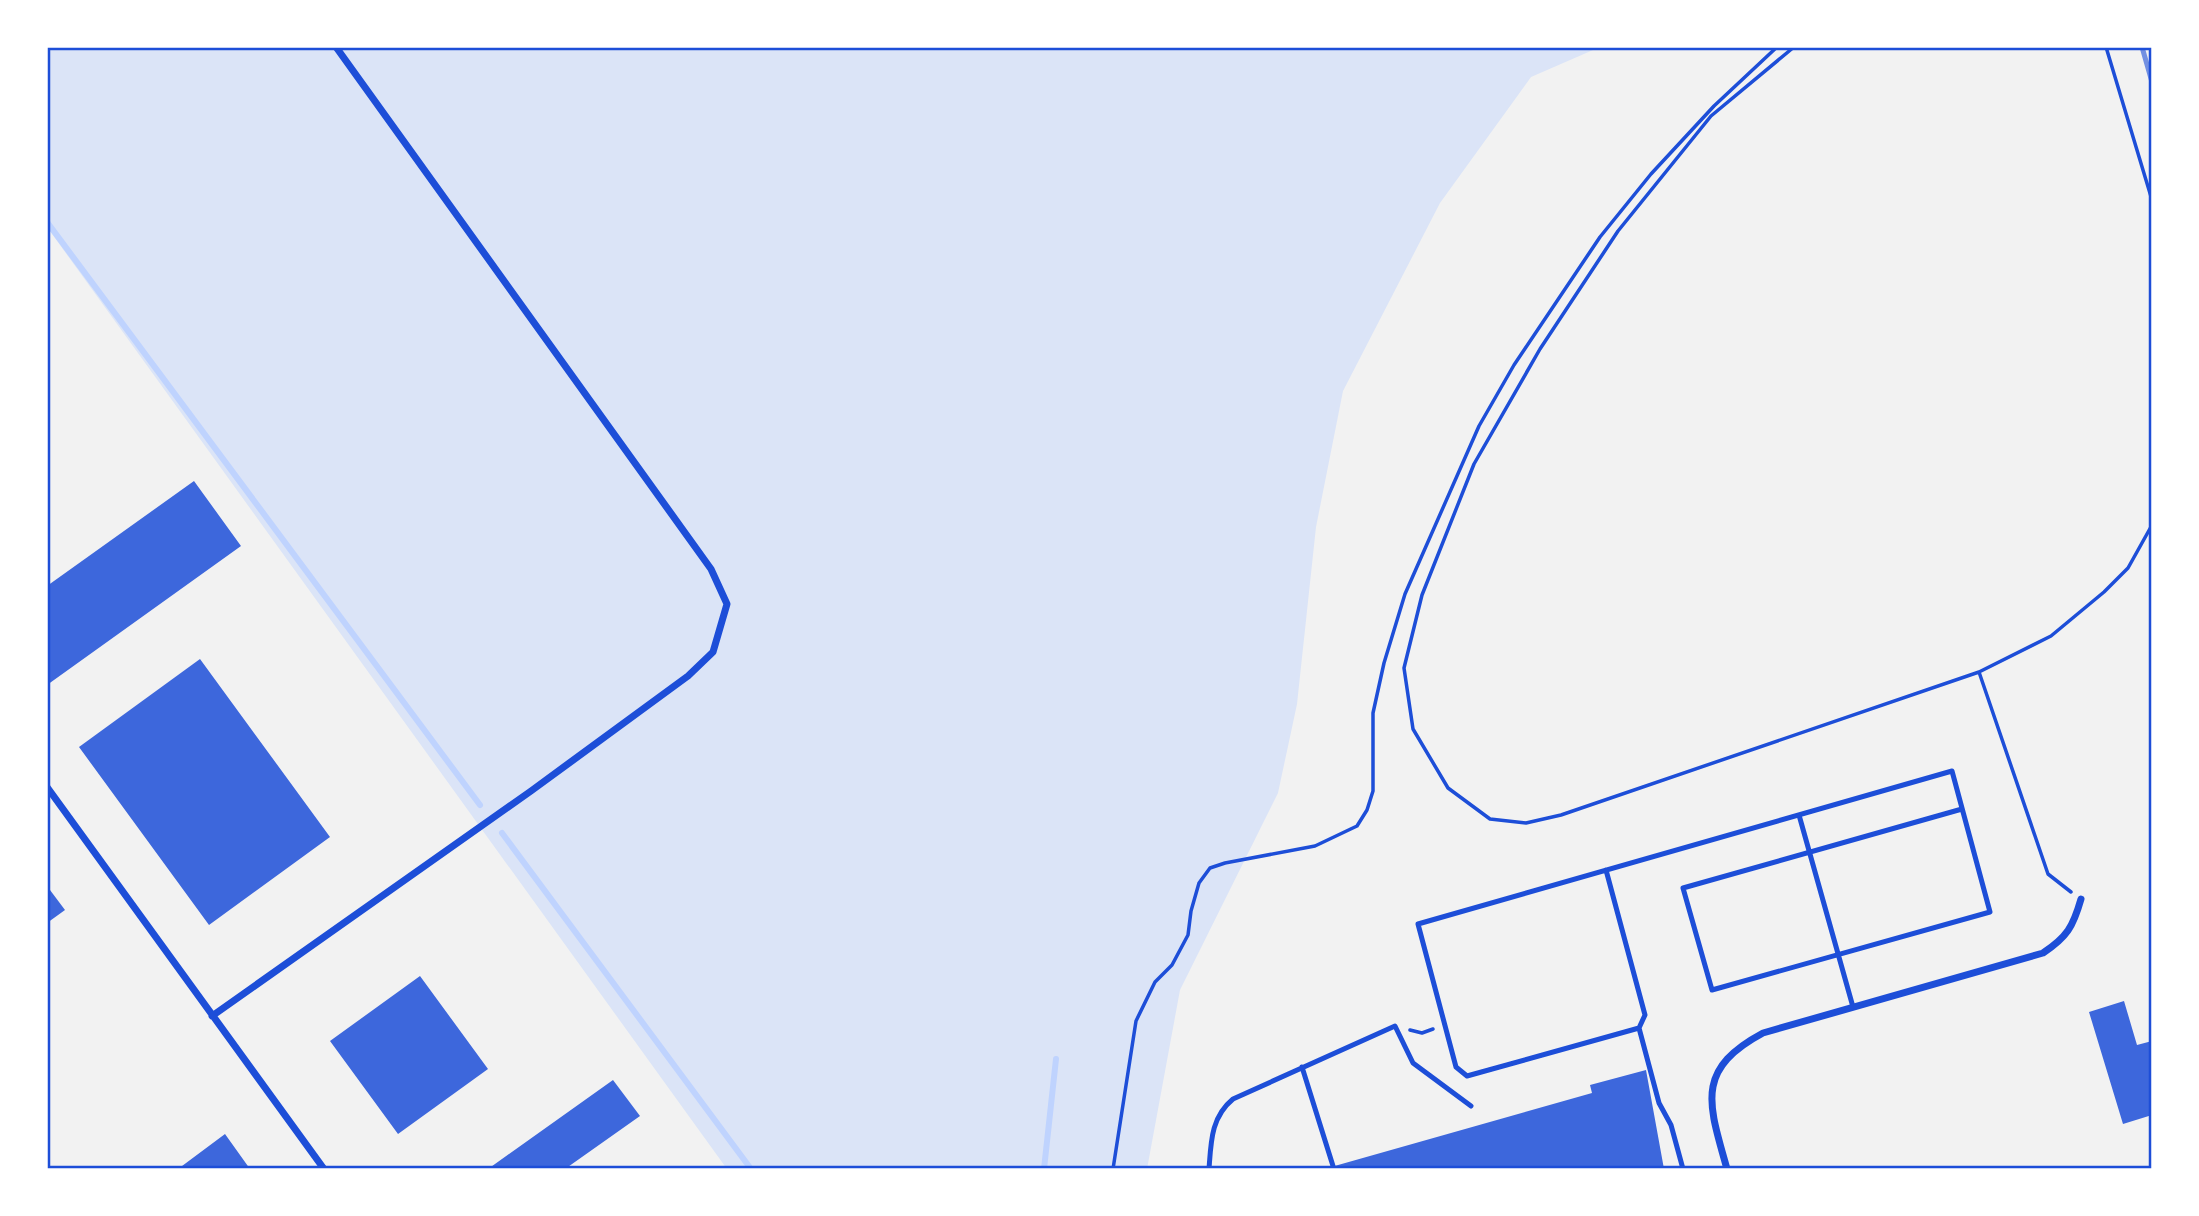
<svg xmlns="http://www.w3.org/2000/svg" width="2199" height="1216" viewBox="0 0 2199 1216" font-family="'DejaVu Sans',sans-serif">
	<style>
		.green { fill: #dbe4f7 }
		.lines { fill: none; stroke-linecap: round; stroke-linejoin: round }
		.stream { stroke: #bfd3fe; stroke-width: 6 }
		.building { fill: #3d67dc }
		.path { stroke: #1d4ed8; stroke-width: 3.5 }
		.service { stroke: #1d4ed8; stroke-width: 5 }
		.minor { stroke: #1d4ed8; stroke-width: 7 }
		.rail { stroke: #7290e2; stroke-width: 5 }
		.neatline { fill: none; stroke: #1d4ed8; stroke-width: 2.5 }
	</style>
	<rect width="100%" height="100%" fill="#f2f2f2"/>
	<path class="green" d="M47 47H1600L1531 77 1440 203 1343 391 1316 527 1297 704 1278 793 1180 990 1147 1169H727L47 227Z"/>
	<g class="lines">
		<path class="stream" d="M47 222 480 805
			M502 833 751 1169
			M1044 1169 1056 1059"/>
	</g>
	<path class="building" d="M194 481 241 546 47 685V586Z
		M200 659 330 837 209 925 79 747Z
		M47 886 65 910 47 923Z
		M420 976 488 1069 398 1134 330 1041Z
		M2124 1001 2137 1045 2152 1041V1115L2123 1124 2089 1012Z
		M1646 1070 1664 1169H1324L1592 1093 1590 1085Z
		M613 1080 640 1116 565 1169H488Z
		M225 1134 250 1169H178Z"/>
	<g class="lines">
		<path class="path" d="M1794 47 1711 116 1618 231 1540 349 1474 464 1422 595 1404 668 1413 729 1448 788 1490 819 1526 823 1561 815 1979 672 2051 636 2104 592 2128 568 2152 525
			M2106 47 2152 200
			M1979 672 2048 874 2071 892
			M1410 1030 1422 1033 1433 1029
			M1113 1169 1136 1021 1155 982 1172 965 1188 935 1191 911 1199 883 1210 868 1225 863 1315 846 1357 826 1367 810 1373 791V713L1384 663 1405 594 1479 426 1514 365 1600 237 1651 174 1714 106 1777 47"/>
		<path class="service" d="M1799 815 1853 1007
			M1606 870 1645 1015 1639 1028
			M1302 1067 1333 1166
			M1209 1169C1211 1142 1211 1117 1233 1099L1395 1026 1413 1063 1471 1106
			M1683 1169 1671 1125 1659 1103 1639 1028 1467 1076 1456 1067 1418 924 1952 771 1990 912 1712 990 1683 888 1962 809"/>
		<path class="minor" d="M47 787 324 1169
			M212 1016 531 791 688 676 713 652 727 604 711 569 336 47
			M1727 1169C1709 1104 1694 1070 1763 1033L2043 953C2067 937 2073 927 2081 899"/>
		<path class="rail" d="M2142 47 2152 82"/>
	</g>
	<rect width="2199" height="1216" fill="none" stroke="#ffffff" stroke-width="98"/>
	<rect x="49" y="49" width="2101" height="1118" class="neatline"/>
</svg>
